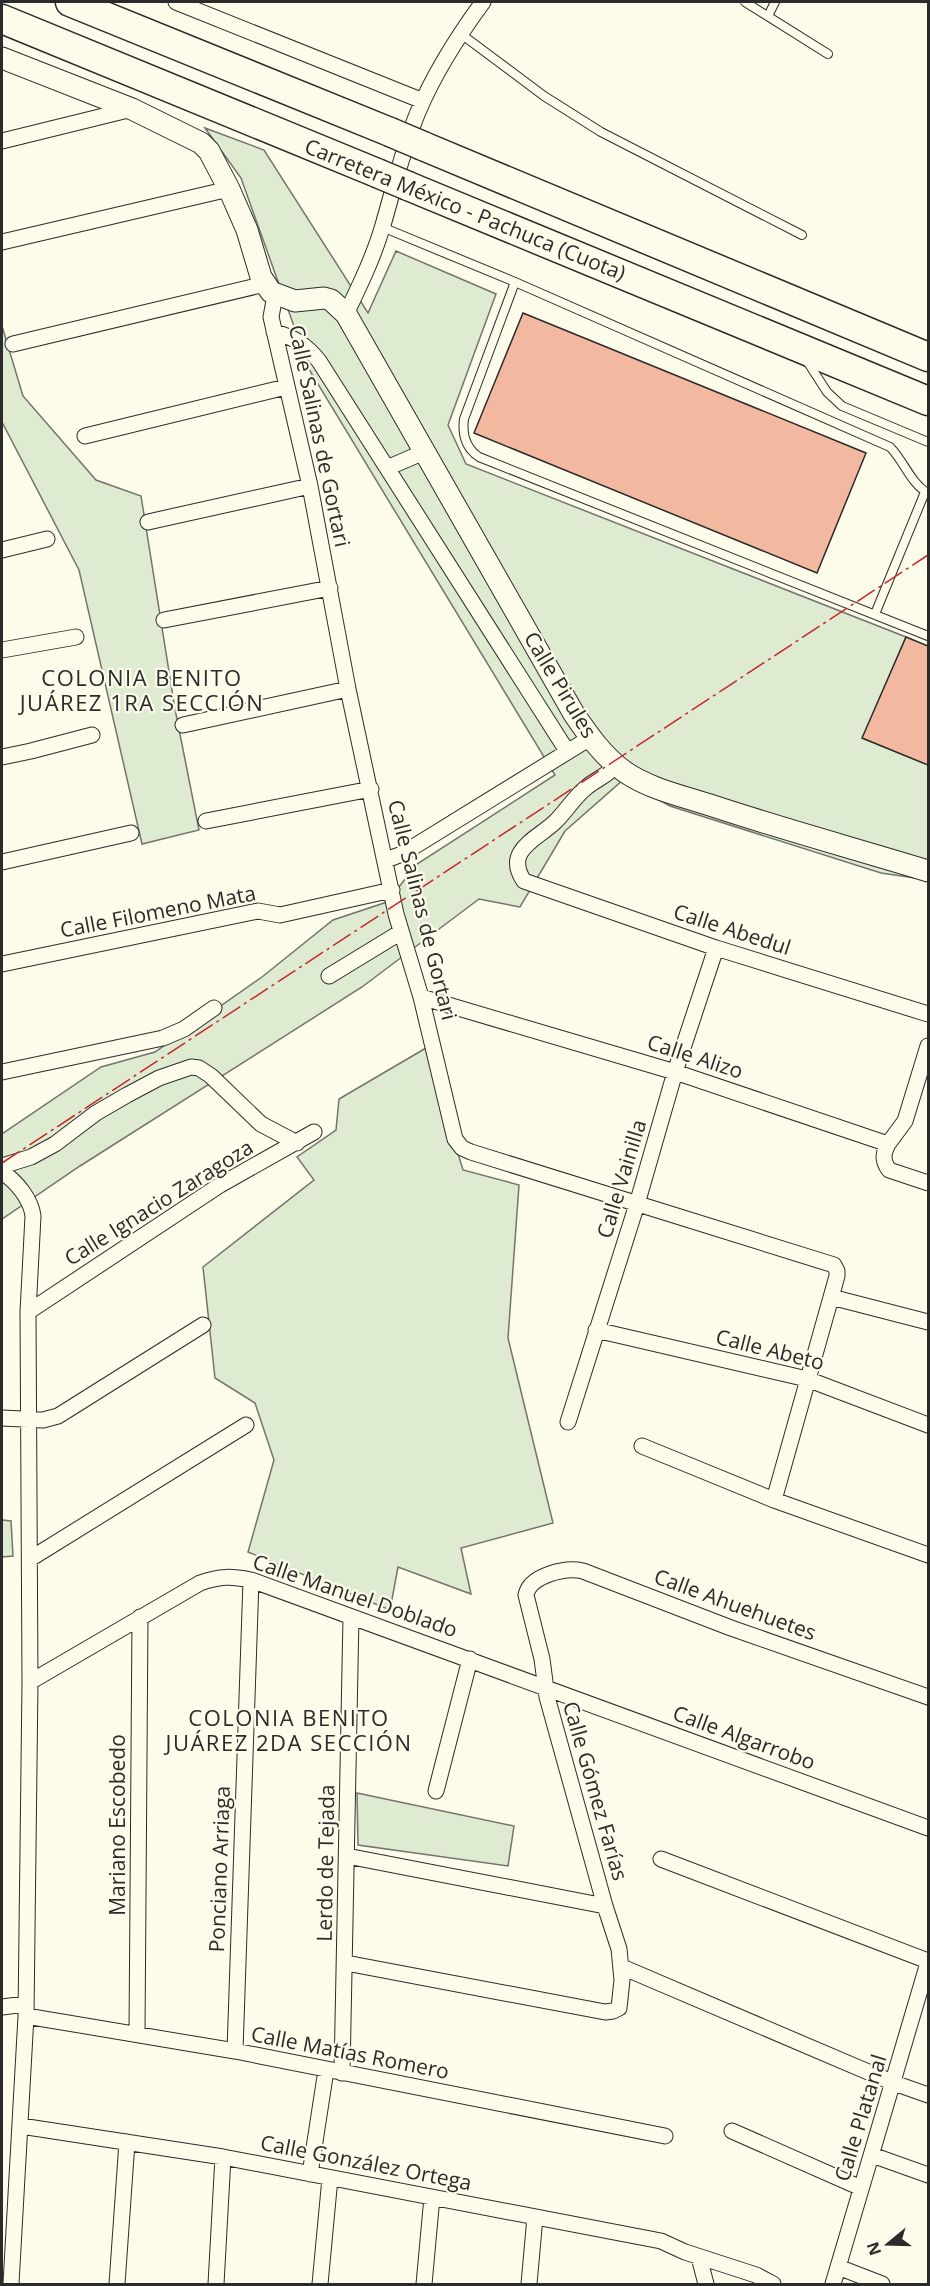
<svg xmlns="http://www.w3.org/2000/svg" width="930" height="2286" viewBox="0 0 930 2286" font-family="'Open Sans',sans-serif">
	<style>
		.green { fill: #deebd1; stroke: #74746e; stroke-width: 1.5 }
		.building { fill: #f2b8a0; stroke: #2b2b2b; stroke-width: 1.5 }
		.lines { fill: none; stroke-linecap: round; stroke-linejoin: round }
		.lane-casing { stroke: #2b2b2b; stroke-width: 10 }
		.street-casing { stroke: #2b2b2b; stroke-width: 17 }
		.secondary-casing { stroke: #2b2b2b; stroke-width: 23 }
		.highway-casing { stroke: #2b2b2b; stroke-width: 31 }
		.lane { stroke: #fdfbea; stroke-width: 8 }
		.street { stroke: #fdfbea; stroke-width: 15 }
		.secondary { stroke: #fdfbea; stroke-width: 21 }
		.highway { stroke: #fdfbea; stroke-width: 28 }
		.highway-bridge-casing { stroke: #2b2b2b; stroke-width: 31; stroke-linecap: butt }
		.highway-bridge { stroke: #fdfbea; stroke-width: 28 }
		.power { stroke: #c62828; stroke-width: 1.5; stroke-dasharray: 21 4.5 3 4.5; stroke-linecap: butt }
		.labels { text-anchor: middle; stroke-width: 4.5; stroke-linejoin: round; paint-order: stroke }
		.street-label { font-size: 21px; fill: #2b2b2b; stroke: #fdfbea }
		.neighbourhood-label { font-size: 22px; letter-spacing: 1.5px; fill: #2b2b2b; stroke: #fdfbea }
	</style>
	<rect width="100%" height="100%" fill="#fdfbea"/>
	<path class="green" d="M205 128 264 150 368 313 396 251 496 294 448 425 466 464 906 637 863 738 928 765V880L881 873 670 806 623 780 565 831 520 907 479 899 362 987 80 1166 2 1219V1134L101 1067 155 1052 262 977 333 920 387 902 417 864 555 775 310 371 241 178Z
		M2 326 23 396 96 480 141 496 175 709 199 830 142 844 79 570 2 422Z
		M426 1048 463 1170 519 1185 508 1338 553 1523 461 1548 471 1594 398 1567 390 1610 248 1552 274 1460 255 1403 215 1378 203 1267 314 1180 297 1157 336 1130 339 1099Z
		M2 1520 11 1521 13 1556 2 1557Z
		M357 1793 514 1826 508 1866 358 1845Z"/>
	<path class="building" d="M523 313 866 453 817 573 474 433Z
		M906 637 928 646V765L862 738Z"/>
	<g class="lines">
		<g class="lane-casing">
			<path id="lane" d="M745 2 828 54
				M768 16 775 2
				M461 34 544 96 601 132 802 235
				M382 227 515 282 890 447C904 461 911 484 928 493
				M515 282 464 419C462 434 466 448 479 457L928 636
				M807 361 827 392 842 406 928 442
				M875 614 925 492"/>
		</g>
		<g class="street-casing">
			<path id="street" d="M176 2 423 101
				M2 141 132 109
				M2 242 229 189
				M275 295 271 317 310 486 348 689 396 914 421 997 455 1139 462 1148 471 1152 834 1265 837 1271V1276L774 1500
				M346 314C360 285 374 256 383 225 394 187 403 148 418 112 435 72 458 36 483 2
				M274 332C294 337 306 345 319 361L567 751
				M13 344 265 284
				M85 436 286 387
				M387 468 424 452
				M148 522 310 486
				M2 550 47 539
				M164 620 330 588
				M2 650 76 637
				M183 725 348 689
				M2 757 31 751 92 735
				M615 764C610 775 596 779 587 787 575 796 567 810 556 821 538 839 503 850 524 881L716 948 928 1014
				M206 821 371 789
				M386 860 402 854 590 738
				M2 862 131 833
				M2 964 258 911 280 915 392 890
				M329 976 401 932
				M421 997 675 1072 888 1144C883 1154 882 1160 889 1170L928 1183
				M2 1072 163 1038 184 1029 214 1008
				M888 1144 905 1121 928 1046
				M2 1166 31 1157 55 1144 96 1113 127 1095 159 1078 191 1067 199 1068 211 1076 261 1124 297 1143
				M2 1172C16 1181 31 1199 33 1216L28 1312 30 1682 26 2016 11 2284
				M831 1297 928 1322
				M28 1312 220 1185 314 1132
				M596 1330 807 1379 928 1425
				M2 1418 43 1420 58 1416 203 1325
				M568 1422 637 1204 675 1072 716 948
				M642 1446 774 1500 928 1555
				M30 1559 246 1425
				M30 1682 200 1583C221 1576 230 1576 251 1580L928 1828
				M436 1791 470 1659
				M347 1856 605 1906
				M661 1859 928 1961
				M346 1963 605 2012 613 2011 619 2008 622 1980 619 1949 605 1906 547 1697 542 1659 526 1595C530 1575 566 1567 583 1571L731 1628 928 1697
				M622 1967 894 2083 928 2095
				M2 2007 26 2004
				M26 2016 235 2051 665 2136
				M137 2034 140 1617
				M235 2051 251 1580
				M342 2073 351 1617
				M21 2126 223 2157 661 2241 685 2252 756 2275 773 2284
				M732 2131 861 2188
				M872 2155 928 2175
				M310 2174 326 2070
				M699 2257 706 2284
				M838 2267 882 2284
				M117 2284 127 2142
				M216 2284 223 2157
				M320 2284 330 2178
				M424 2284 432 2197
				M529 2284 535 2217
				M833 2284 928 1963"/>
		</g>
		<g class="secondary-casing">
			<path id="secondary" d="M2 58 132 109 201 143 209 151 229 189 247 230 261 277 271 292 295 301 324 298 331 300 346 314 574 714C589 736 603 756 625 772 650 789 682 796 710 805 782 829 856 849 928 871"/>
		</g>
		<g class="highway-casing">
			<path id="highway" d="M70 2 390 132
				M2 19 377 173
				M423 146 928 357
				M408 186 928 401"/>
		</g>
		<use href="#lane" class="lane"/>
		<use href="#street" class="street"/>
		<use href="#secondary" class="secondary"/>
		<use href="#highway" class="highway"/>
		<g class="highway-bridge-casing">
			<path id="highway-bridge" d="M390 132 423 146
				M377 173 408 186"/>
		</g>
		<use href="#highway-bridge" class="highway-bridge"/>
		<path class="power" d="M2 1163 928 555"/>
	</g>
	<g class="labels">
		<g class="street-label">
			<text transform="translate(465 210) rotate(22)" y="7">Carretera México - Pachuca (Cuota)</text>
			<text transform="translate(319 436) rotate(78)" y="7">Calle Salinas de Gortari</text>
			<text transform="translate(560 685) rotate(59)" y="7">Calle Pirules</text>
			<text transform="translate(422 910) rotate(76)" y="7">Calle Salinas de Gortari</text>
			<text transform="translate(158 912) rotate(-11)" y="7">Calle Filomeno Mata</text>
			<text transform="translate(732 930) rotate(18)" y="7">Calle Abedul</text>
			<text transform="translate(695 1057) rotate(18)" y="7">Calle Alizo</text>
			<text transform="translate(622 1179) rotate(-73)" y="7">Calle Vainilla</text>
			<text transform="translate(159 1203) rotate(-32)" y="7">Calle Ignacio Zaragoza</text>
			<text transform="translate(770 1350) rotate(14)" y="7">Calle Abeto</text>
			<text transform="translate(355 1596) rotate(19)" y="7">Calle Manuel Doblado</text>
			<text transform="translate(735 1605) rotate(20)" y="7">Calle Ahuehuetes</text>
			<text transform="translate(744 1738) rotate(20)" y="7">Calle Algarrobo</text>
			<text transform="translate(595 1791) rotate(74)" y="7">Calle Gómez Farías</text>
			<text transform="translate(118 1825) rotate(-90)" y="7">Mariano Escobedo</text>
			<text transform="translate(326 1863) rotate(-89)" y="7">Lerdo de Tejada</text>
			<text transform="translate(220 1869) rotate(-88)" y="7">Ponciano Arriaga</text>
			<text transform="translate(350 2053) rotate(11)" y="7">Calle Matías Romero</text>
			<text transform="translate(861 2118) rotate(-73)" y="7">Calle Platanal</text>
			<text transform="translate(366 2163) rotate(11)" y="7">Calle González Ortega</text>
		</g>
		<g class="neighbourhood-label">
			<text x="142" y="686">COLONIA BENITO<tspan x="142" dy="25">JUÁREZ 1RA SECCIÓN</tspan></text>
			<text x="289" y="1726">COLONIA BENITO<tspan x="289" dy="25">JUÁREZ 2DA SECCIÓN</tspan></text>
		</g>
	</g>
	<rect width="930" height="2286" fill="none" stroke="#2b2b2b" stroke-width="6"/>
	<g transform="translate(888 2244) rotate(251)" stroke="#fdfbea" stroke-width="4.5" paint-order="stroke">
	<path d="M0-4.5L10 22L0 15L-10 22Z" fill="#2b2b2b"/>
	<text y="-9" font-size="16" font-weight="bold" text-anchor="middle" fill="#2b2b2b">N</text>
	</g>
</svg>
